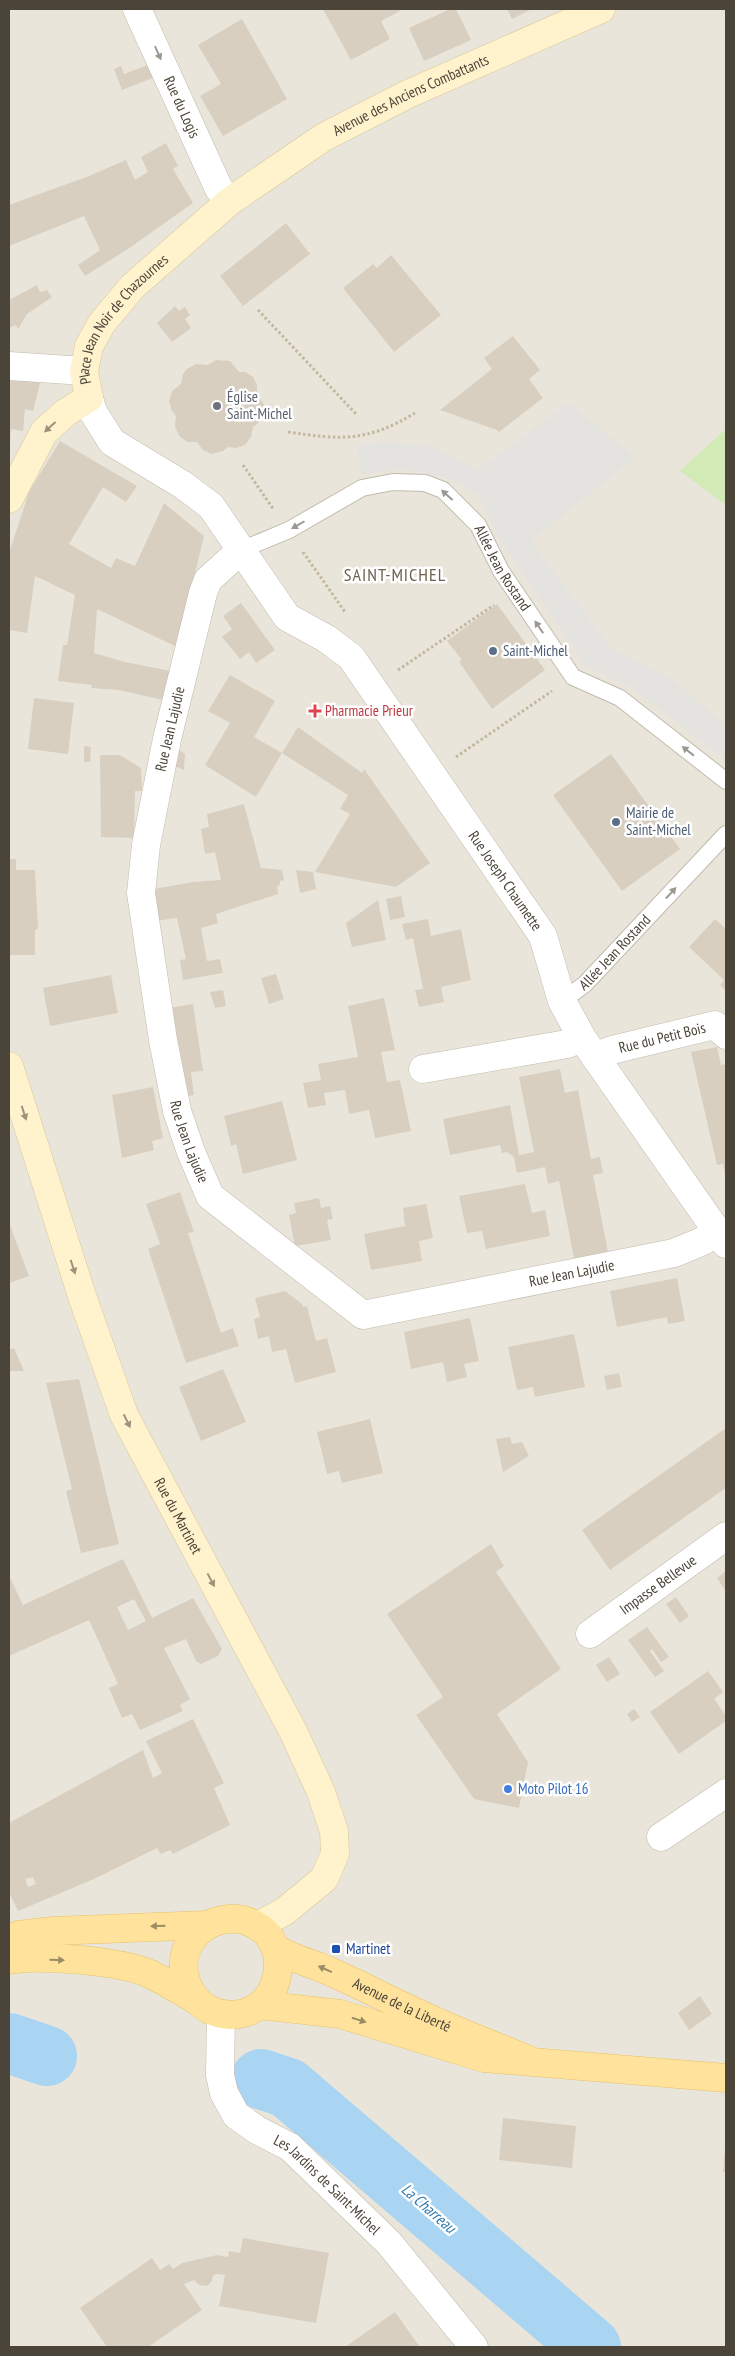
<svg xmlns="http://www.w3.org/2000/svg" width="735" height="2356" viewBox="0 0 735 2356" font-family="'PT Sans Narrow',sans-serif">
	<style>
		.residential { fill: #eae5da }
		.green { fill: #d2eab5 }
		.parking { fill: #e5e3e0 }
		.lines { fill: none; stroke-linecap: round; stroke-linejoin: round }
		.river { stroke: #a9d4f2; stroke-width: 60 }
		.building { fill: #d8cfc1; fill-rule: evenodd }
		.lane-casing { stroke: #c2bbae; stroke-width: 18 }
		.street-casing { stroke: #c2bbae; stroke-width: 29 }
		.secondary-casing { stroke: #d6c79b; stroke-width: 29 }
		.primary-casing { stroke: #e6c16a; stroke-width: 29 }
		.path { stroke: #c4b79f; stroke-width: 3; stroke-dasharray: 2.5 2.5; stroke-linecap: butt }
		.lane { stroke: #fff; stroke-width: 16 }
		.street { stroke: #fff; stroke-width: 28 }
		.secondary { stroke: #fff3cd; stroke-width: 28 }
		.primary { stroke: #ffe39c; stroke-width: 28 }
		.oneway { fill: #9c9892 }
		.oneway2 { fill: #9c937c }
		.oneway3 { fill: #9c8c66 }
		.worship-dot { fill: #6b7280; stroke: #fff; stroke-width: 2 }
		.service-dot { fill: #5c6f8a; stroke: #fff; stroke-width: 2 }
		.health-dot { fill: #e0444e; stroke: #fff; stroke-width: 2 }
		.shop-dot { fill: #3f7fe0; stroke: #fff; stroke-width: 2 }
		.transit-dot { fill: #1a4fb4; stroke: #fff; stroke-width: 2 }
		.labels { text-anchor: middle; stroke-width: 5; stroke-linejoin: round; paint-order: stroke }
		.street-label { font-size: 15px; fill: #4b4439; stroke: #fff }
		.worship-label { font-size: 15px; fill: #5b616d; stroke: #fff; text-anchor: start }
		.service-label { font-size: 15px; fill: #4e5e75; stroke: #fff; text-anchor: start }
		.health-label { font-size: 15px; fill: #be3a42; stroke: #fff; text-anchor: start }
		.shop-label { font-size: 15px; fill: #366cbe; stroke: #fff; text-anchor: start }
		.transit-label { font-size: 15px; fill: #164399; stroke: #fff; text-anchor: start }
		.water-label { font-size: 16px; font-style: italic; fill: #2e7ab2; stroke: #fff }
		.quarter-label { font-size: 18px; letter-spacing: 1px; fill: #6e6250; stroke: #fff }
	</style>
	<rect width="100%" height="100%" fill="#f6f3ec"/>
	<path class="residential" d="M9 9H726V2347H9Z"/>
	<path class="green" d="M726 429V505L680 471Z"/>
	<path class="parking" d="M568 403 636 457 531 541 614 651 668 676 726 725V761L632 688 587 667 499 538 479 496 450 479 399 469 361 475 357 445 388 442 435 447 478 470Z"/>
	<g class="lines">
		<path class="river" d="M9 2043 47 2056
			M261 2079 288 2088 591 2347"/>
	</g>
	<path class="building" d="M323 9H398L400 11 381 21 390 39 351 60Z
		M450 9H456L471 40 424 61 409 28Z
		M507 9H532L512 19Z
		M242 19 287 99 223 136 200 96 221 84 198 45Z
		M148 65 155 77 122 90 114 69 121 66 124 74Z
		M166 143 178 166 173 169 193 203 128 249 85 276 78 265 100 250 84 216 9 246V205L89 176 126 160 135 180 148 172 141 157Z
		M286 223 310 254 243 306 220 276Z
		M391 255 441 315 394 352 343 288 373 264 377 268Z
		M37 285 40 292 47 290 52 297 27 314 18 329 16 325 9 328V300Z
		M175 306 179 311 185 307 190 315 185 319 191 328 172 342 157 323Z
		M513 336 540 370 529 379 543 398 499 432 497 430 440 410 492 369 484 358Z
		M216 360 230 361 239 372H245L253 377 257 385V394L264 405 265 412 261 421 253 427 251 437 245 445 236 448 228 447 223 451 211 454 203 450 197 442H187L179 436 175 426 176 416 172 411 169 401 172 391 181 384 183 374 187 369 196 364 208 365Z
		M9 376 40 383 33 411 25 409 23 431 11 429 10 441Z
		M60 441 137 486 126 502 103 487 69 544 111 568 116 558 135 566 164 503 204 536 177 647 97 609 94 653 125 662 171 671 163 700 119 690 91 688 92 685 58 681 63 645H67L75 595 35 576 27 633 9 630V553L29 492Z
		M241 603 275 650 256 663 249 652 240 659 222 637 232 629 223 616Z
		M497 604 545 670 492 709 459 662 462 660 447 641Z
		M230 675 275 701 254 737 282 753 298 727 362 773 364 769 430 863 396 887 315 872 350 814 340 809 348 795 282 753 256 797 205 765 230 723 208 711Z
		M34 698 74 703 68 754 28 749Z
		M84 746 91 747 90 762H84Z
		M175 747 185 754 184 770 172 765Z
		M611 754 680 849 622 891 553 795Z
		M100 755H120L141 768 142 791H135L134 838 101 837Z
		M244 804 261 868 282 870 284 880 280 881V885L277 886 278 894 216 914 218 923 201 928 207 961 220 959 223 973 183 980 180 960 186 959 177 918 155 921 154 889 193 882 221 880 215 852 205 854 201 829 209 827 207 814Z
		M9 859H16V870H35L38 929 35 930V955H9Z
		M296 870 313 872 316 889 300 893Z
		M401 896 405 917 390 920 386 899Z
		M378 900 386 940 352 947 346 923Z
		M428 919 431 936 461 929 471 980 441 987 444 1002 419 1007 415 990 423 989 413 938 406 940 402 924Z
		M715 919 726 929V991L720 985 724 980 689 947Z
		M276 974 284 999 269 1004 261 978Z
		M111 975 118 1013 50 1026 43 988Z
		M223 990 226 1006 215 1008 210 992Z
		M384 998 395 1050 381 1052 387 1082 400 1080 411 1131 375 1138 369 1110 349 1114 345 1090 324 1093 326 1105 308 1108 303 1083 321 1080 318 1064 358 1057 348 1006Z
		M193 1004 203 1071 191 1072 194 1095 181 1097 168 1008Z
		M717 1047 721 1065 726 1064 725 1175 723 1164 717 1165 691 1052Z
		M560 1069 565 1093 578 1090 591 1159 600 1157 603 1173 593 1175 608 1252 574 1258 559 1181 548 1184 545 1167 517 1173 514 1157 507 1152 502 1153 500 1145 450 1155 443 1119 510 1105 519 1155 534 1152 519 1077Z
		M153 1087 163 1138 152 1141 154 1150 122 1158 112 1095Z
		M282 1101 297 1160 243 1174 236 1144 231 1146 224 1116Z
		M525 1184 532 1213 545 1210 550 1236 486 1249 482 1231 467 1233 459 1196Z
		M180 1192 194 1232 188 1233 221 1333 233 1328 239 1346 186 1363 148 1249 160 1244 146 1204Z
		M319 1198 321 1208 330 1206 333 1219 327 1220 331 1240 295 1246 289 1215 296 1213 294 1203Z
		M426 1204 433 1238 419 1241 422 1261 371 1270 364 1234 405 1226 403 1208Z
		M10 1225 29 1276 9 1283V1226Z
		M677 1278 685 1321 668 1324 667 1317 617 1327 610 1291Z
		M285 1291 302 1304 303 1307 307 1306 316 1341 327 1338 336 1372 295 1383 286 1349 272 1352 269 1336 258 1339 254 1319 260 1317 255 1298Z
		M470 1318 479 1361 464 1364 467 1377 447 1382 443 1362 411 1369 404 1332Z
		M574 1334 585 1387 535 1397 533 1387 517 1390 508 1347Z
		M14 1348 24 1371H9V1350Z
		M223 1369 246 1422 201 1441 179 1387Z
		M619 1373 622 1387 607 1390 604 1376Z
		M79 1379 119 1544 81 1553 66 1491 72 1489 46 1383Z
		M370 1419 383 1473 342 1483 339 1471 327 1474 317 1432Z
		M726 1428V1488L610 1570 582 1530Z
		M510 1437 512 1444 522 1442 529 1456 503 1472 496 1439Z
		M491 1544 504 1566 496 1572 561 1669 497 1714 528 1762 519 1808 474 1799 416 1715 443 1697 387 1614Z
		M123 1559 152 1618 193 1598 222 1649 218 1656 201 1664 196 1661 186 1639 164 1648 190 1699 180 1705 183 1711 140 1730 132 1714 122 1718 109 1688 118 1684 89 1620 9 1656V1575L23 1605ZM134 1599 146 1621 128 1630 117 1607Z
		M726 1571V1592L717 1578Z
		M676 1597 689 1616 680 1623 666 1604Z
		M647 1627 669 1657 661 1662 652 1649 650 1651 664 1671 655 1677 628 1640Z
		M609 1657 620 1674 607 1682 596 1665Z
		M708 1671 723 1692 714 1699 726 1716V1721L679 1754 650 1712Z
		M634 1709 640 1717 632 1722 627 1714Z
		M193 1719 224 1783 214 1788 230 1825 173 1854 170 1850 161 1854 157 1848 94 1879 18 1911 9 1892V1823L143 1750 153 1778 162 1773 146 1741ZM33 1877 36 1884 28 1887 25 1879Z
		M700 1996 712 2014 689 2030 678 2013Z
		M503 2118 576 2126 572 2168 499 2160Z
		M725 2147H726V2172H723Z
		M243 2238 329 2253 316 2323 219 2306 225 2275 218 2274 213 2275 212 2281 207 2286 199 2285 194 2280 184 2284 202 2310 148 2347H107L80 2308 152 2258 160 2270 169 2264 173 2269 182 2263 217 2255 228 2257 229 2251 240 2253Z
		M395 2312 420 2347H345Z"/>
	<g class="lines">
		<g class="lane-casing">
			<g id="lane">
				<path id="s1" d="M241 550 289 530 362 488 393 482 425 483 443 490 478 525 501 571 573 677 620 698 726 781"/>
				<path id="s2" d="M562 1001 585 984 726 834"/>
			</g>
		</g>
		<g class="street-casing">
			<g id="street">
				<path id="s3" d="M137 9 219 189 230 201"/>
				<path d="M9 366 84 371"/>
				<path id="s4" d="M89 398 93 412 112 442 183 485 211 506 287 617 327 639 351 657 543 936 562 1001 582 1038 726 1244"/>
				<path id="s5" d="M241 550 208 580 203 593 167 739 146 845 141 893 163 1040 177 1111 191 1152 210 1196 363 1315 674 1253 703 1241 717 1231"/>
				<path id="s6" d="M595 1057 612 1050 715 1025 726 1035"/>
				<path d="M423 1069 567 1044 582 1038"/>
				<path id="s7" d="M590 1634 726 1536"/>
				<path d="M661 1837 726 1793"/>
				<path id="s8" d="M221 2014 220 2075 224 2093 236 2115 257 2130 290 2147 389 2243 474 2347"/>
			</g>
		</g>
		<g class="secondary-casing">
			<g id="secondary">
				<path id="s9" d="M9 499 44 432 65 413 89 398 84 371 89 346 102 323 132 287 230 201 324 137 408 94 601 9"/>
				<path id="s10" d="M9 1066 82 1296 124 1415 293 1731 321 1792 334 1831 335 1854 324 1879 285 1911 258 1926"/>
			</g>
		</g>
		<g class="primary-casing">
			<g id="primary">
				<path d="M9 1940 18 1935 53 1931 207 1925"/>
				<path id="s11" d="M276 1948C292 2020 205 2038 186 1981 174 1944 208 1912 244 1920 253 1923 263 1929 269 1936 272 1940 273 1946 277 1949 290 1958 314 1964 329 1971 365 1987 399 2005 435 2021 466 2035 498 2047 529 2060"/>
				<path d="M9 1960C40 1954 122 1961 150 1974 167 1982 182 1992 198 2001"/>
				<path d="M260 2005 340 2014 484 2058 726 2078"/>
			</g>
		</g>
		<path class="path" d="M258 310 356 414
			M288 432C342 440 367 442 415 413
			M243 465 274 510
			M303 552 345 612
			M398 670 494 605
			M456 757 552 691"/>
		<use href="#lane" class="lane"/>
		<use href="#street" class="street"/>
		<use href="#secondary" class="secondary"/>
		<use href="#primary" class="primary"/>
	</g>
	<defs><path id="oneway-solid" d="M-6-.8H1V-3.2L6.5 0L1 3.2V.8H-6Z" transform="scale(1.25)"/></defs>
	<g class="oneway">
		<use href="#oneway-solid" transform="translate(158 53) rotate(66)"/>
		<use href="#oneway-solid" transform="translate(447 495) rotate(-138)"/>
		<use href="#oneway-solid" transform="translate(298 525) rotate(150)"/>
		<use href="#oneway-solid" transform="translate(539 627) rotate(-124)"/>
		<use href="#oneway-solid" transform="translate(688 751) rotate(-142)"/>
		<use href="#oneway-solid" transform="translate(671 893) rotate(-47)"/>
	</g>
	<g class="oneway2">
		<use href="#oneway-solid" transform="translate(50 427) rotate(138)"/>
		<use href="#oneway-solid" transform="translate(24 1113) rotate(72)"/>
		<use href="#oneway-solid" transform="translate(73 1267) rotate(72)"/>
		<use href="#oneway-solid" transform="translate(127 1421) rotate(64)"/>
		<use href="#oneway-solid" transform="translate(211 1580) rotate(62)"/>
	</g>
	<g class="oneway3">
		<use href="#oneway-solid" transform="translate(158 1926) rotate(179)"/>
		<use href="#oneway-solid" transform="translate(57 1960) rotate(2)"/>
		<use href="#oneway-solid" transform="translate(325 1969) rotate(-156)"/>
		<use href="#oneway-solid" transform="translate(359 2020) rotate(17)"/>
	</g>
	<circle class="worship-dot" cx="217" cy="406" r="5"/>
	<g class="service-dot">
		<circle cx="493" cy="651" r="5"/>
		<circle cx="616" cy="822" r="5"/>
	</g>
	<path class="health-dot" d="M312.5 703.5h5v5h5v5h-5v5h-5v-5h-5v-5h5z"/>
	<circle class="shop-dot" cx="508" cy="1789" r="5"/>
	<rect class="transit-dot" x="331" y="1944" width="10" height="10" rx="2.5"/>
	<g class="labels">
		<g class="street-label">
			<text dy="5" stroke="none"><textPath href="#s9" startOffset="599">Avenue des Anciens Combattants</textPath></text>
			<text dy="5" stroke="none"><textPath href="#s3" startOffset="108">Rue du Logis</textPath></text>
			<text dy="5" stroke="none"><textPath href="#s9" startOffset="225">Place Jean Noir de Chazournes</textPath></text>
			<text dy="5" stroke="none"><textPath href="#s1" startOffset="318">Allée Jean Rostand</textPath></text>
			<text transform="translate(170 729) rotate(-77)" y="5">Rue Jean Lajudie</text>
			<text dy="5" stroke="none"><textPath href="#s4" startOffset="650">Rue Joseph Chaumette</textPath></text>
			<text dy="5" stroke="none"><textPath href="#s2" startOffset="72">Allée Jean Rostand</textPath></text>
			<text dy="5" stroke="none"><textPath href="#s6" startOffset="70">Rue du Petit Bois</textPath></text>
			<text dy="5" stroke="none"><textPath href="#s5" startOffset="619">Rue Jean Lajudie</textPath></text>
			<text dy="5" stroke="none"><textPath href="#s5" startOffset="1084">Rue Jean Lajudie</textPath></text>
			<text dy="5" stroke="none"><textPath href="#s10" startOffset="482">Rue du Martinet</textPath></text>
			<text dy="5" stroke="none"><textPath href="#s7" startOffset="84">Impasse Bellevue</textPath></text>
			<text dy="5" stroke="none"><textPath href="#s11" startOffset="438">Avenue de la Liberté</textPath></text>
			<text dy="5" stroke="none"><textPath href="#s8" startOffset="220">Les Jardins de Saint-Michel</textPath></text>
		</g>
		<g class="worship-label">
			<text x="227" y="402">Église<tspan x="227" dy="17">Saint-Michel</tspan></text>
		</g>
		<g class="service-label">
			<text x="503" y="656">Saint-Michel</text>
			<text x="626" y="818">Mairie de<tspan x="626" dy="17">Saint-Michel</tspan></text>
		</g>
		<g class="health-label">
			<text x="325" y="716">Pharmacie Prieur</text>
		</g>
		<g class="shop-label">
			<text x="518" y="1794">Moto Pilot 16</text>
		</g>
		<g class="transit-label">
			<text x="346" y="1954">Martinet</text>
		</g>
		<g class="water-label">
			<text transform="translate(429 2208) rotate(41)" y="6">La Charreau</text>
		</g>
		<g class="quarter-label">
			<text x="395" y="581">SAINT-MICHEL</text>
		</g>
	</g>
	<rect width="735" height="2356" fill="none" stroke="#4b4439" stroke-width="20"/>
</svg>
